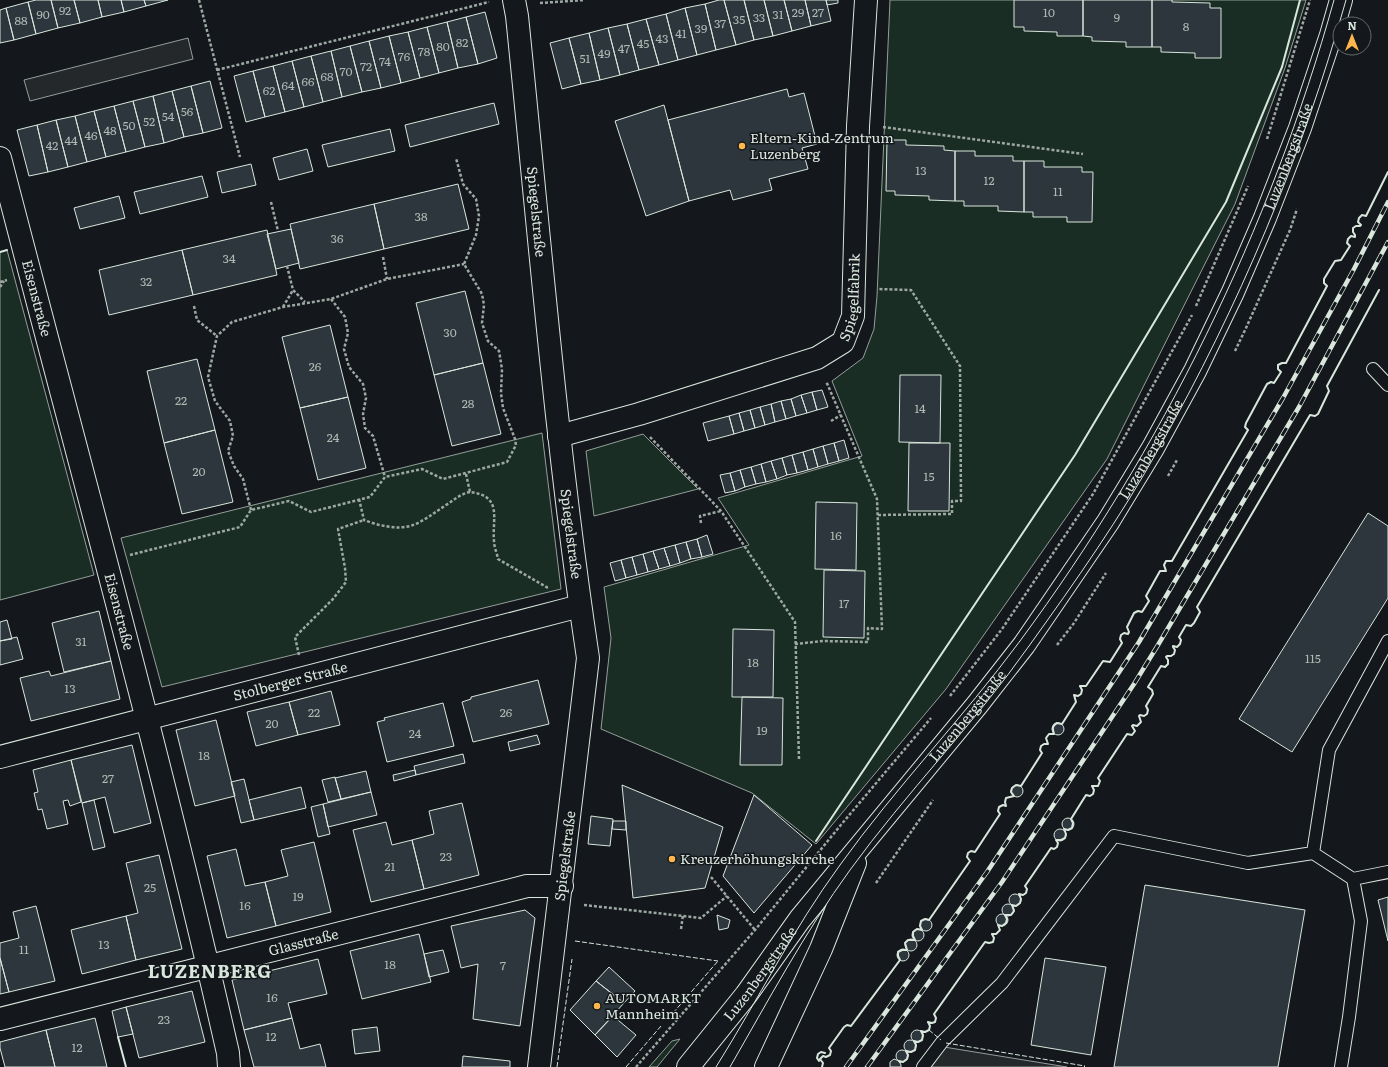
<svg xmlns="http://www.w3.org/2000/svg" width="1388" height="1067" viewBox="0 0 1388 1067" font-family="Literata,serif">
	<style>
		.green { fill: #1a2d24; stroke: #939e99 }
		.parking { fill: #24282b; stroke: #939e99 }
		.building { fill: #2c363c; stroke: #d8e6dc }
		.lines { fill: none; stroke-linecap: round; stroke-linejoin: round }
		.service-casing { stroke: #d8e6dc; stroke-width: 14 }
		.minor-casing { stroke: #d8e6dc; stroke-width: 24 }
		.primary-casing { stroke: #d8e6dc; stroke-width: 24 }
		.path { stroke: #9da8a2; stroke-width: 2.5; stroke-dasharray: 3 2; stroke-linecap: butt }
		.service { stroke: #14181c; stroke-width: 12 }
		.minor { stroke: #14181c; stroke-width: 22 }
		.primary { stroke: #14181c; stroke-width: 22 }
		.tram { stroke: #d8e6dc; stroke-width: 1 }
		.rail-casing { stroke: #d8e6dc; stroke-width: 4.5 }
		.rail { stroke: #14181c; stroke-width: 3; stroke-dasharray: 9; stroke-linecap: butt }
		.fence { stroke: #d8e6dc; stroke-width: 1; stroke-dasharray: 5 2; stroke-linecap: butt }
		.wall { stroke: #d8e6dc; stroke-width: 2 }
		.poi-dot { fill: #ffb74d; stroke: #14181c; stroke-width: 1.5 }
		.labels { text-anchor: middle; stroke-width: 3; stroke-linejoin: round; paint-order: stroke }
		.number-label { font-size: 12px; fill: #adbab4 }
		.poi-label { font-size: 14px; fill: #d8e6dc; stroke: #14181c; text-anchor: start }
		.street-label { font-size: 14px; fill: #d8e6dc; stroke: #14181c }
		.district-label { font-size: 18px; font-weight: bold; letter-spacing: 1px; fill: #d8e6dc; stroke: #14181c }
	</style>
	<rect width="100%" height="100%" fill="#14181c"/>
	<path class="green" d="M890 0H1306L1285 68 1235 204 1107 459 946 689 816 844 752 793 601 729 611 638 604 587 749 545 718 498 862 456 832 381 863 358 874 329 877 296Z
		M7 250 94 575 0 600V252Z
		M542 433 561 589 162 687 121 538Z
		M643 434 698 489 594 516 586 451Z
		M680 1039 657 1067H649L672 1041Z"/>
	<path class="parking" d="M188 38 193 59 30 101 24 80Z
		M944 1047 1067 1067H931Z"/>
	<path class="building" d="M36 0H51L58 28 36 34 28 2Z
		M51 0H74L80 23 58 28Z
		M74 0H98L102 17 80 23Z
		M98 0H121L124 12 102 17Z
		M121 0H144L146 6 124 12Z
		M144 0H168L146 6Z
		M719 0H724L736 45 716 50 705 4Z
		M724 0H744L754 40 736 45Z
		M744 0H764L773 36 754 40Z
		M764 0H784L792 31 773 36Z
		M784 0H805L811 26 792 31Z
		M805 0H826L831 21 811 26Z
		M826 0H838V3L827 5Z
		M1014 0H1083V36H1057V32L1024 31V27H1014Z
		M1083 0H1152V47H1126V42L1092 41V37L1083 36Z
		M1152 0H1172V2L1210 3V8H1221V58H1195V53L1161 52V47H1152Z
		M28 2 36 34 14 40 6 8Z
		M705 4 716 50 697 55 685 8Z
		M6 8 14 40 0 43V10Z
		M685 8 697 55 678 60 666 14Z
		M485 12 497 58 478 64 466 17Z
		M666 14 678 60 659 65 646 19Z
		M466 17 478 64 458 68 447 22Z
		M646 19 659 65 639 70 627 24Z
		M447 22 458 68 439 73 427 27Z
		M627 24 639 70 620 75 608 28Z
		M427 27 439 73 420 78 408 32Z
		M608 28 620 75 600 80 589 33Z
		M408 32 420 78 401 83 389 36Z
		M589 33 600 80 581 84 569 38Z
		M389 36 401 83 381 88 369 41Z
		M569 38 581 84 562 89 550 43Z
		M369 41 381 88 362 92 350 46Z
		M350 46 362 92 342 97 331 51Z
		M331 51 342 97 323 102 311 56Z
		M311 56 323 102 304 107 292 61Z
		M292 61 304 107 285 112 273 66Z
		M273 66 285 112 265 117 253 71Z
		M253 71 265 117 246 122 234 76Z
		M210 81 222 128 203 133 191 86Z
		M191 86 203 133 184 137 172 91Z
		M787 89 789 97 804 93 817 144 802 148 808 169 769 179 772 190 733 200 730 190 689 201 668 120Z
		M172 91 184 137 164 143 153 96Z
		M153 96 164 143 145 147 133 101Z
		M133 101 145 147 126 152 114 106Z
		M494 103 499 124 410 147 405 125Z
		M664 105 689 201 646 216 615 121Z
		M114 106 126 152 106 157 94 111Z
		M94 111 106 157 87 162 75 116Z
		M75 116 87 162 68 167 56 120Z
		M56 120 68 167 48 172 37 125Z
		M37 125 48 172 29 176 17 130Z
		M390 129 395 151 328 167 322 145Z
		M887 140H906V145L944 146V150L955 151V201L929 200V196L895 195V191H886Z
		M307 149 313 171 279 180 273 158Z
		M955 151H975V156H1013V161H1024V212L998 211V206H964V201H955Z
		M1024 161H1044V167H1082V172H1093L1092 222H1067V217H1033V212H1024Z
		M251 164 256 185 222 193 217 172Z
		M202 176 208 197 140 214 134 192Z
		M458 184 469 229 384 249 374 204Z
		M119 196 125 218 80 229 74 208Z
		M374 204 384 249 300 269 290 224Z
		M291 229 299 263 276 269 267 234Z
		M267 230 277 275 193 295 182 250Z
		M182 250 193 295 109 315 99 270Z
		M465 291 483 363 434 375 416 303Z
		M330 325 348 397 300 408 282 337Z
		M197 359 215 430 164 443 147 371Z
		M483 363 501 434 452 446 434 375Z
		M900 375H941L940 443 899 442Z
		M822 390 828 407 817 410 812 392Z
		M812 392 817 410 807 413 801 395Z
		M801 395 807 413 796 416 791 399Z
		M348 397 366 468 318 480 300 408Z
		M791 399 796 416 786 419 781 401Z
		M781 401 786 419 775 422 771 404Z
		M771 404 775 422 765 425 760 407Z
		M760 407 765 425 755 428 750 410Z
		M750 410 755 428 744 431 739 413Z
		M739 413 744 431 734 434 729 416Z
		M729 416 734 434 708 441 703 423Z
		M215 430 233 502 182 514 164 443Z
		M844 440 849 458 839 461 834 443Z
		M834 443 839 461 828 464 823 446Z
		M909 443H950L949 511H908Z
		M823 446 828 464 818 467 813 449Z
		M813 449 818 467 808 470 803 452Z
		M803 452 808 470 797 473 792 455Z
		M792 455 797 473 787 475 782 458Z
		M782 458 787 475 777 479 771 461Z
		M771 461 777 479 766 482 761 464Z
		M761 464 766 482 756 484 751 467Z
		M751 467 756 484 745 487 740 470Z
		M740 470 745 487 735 491 730 473Z
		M730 473 735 491 725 493 720 475Z
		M816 502 857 503 856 570 815 569Z
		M1368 513 1388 526V598L1292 752 1239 719Z
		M707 535 713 554 702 557 697 539Z
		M697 539 702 557 691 559 686 542Z
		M686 542 691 559 680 563 675 545Z
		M675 545 680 563 670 566 664 548Z
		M664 548 670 566 659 569 653 551Z
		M653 551 659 569 648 572 643 554Z
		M643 554 648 572 637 575 632 557Z
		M632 557 637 575 626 578 621 560Z
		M621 560 626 578 615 581 610 563Z
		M824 570 865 571 864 638 823 637Z
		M99 611 111 661 64 672 52 623Z
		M7 620 12 639 0 641V622Z
		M733 629 774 630 773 697H732Z
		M17 637 23 659 0 665V641Z
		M111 661 120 699 31 721 20 678 49 671 51 676Z
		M538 680 549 724 473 742 462 702 471 699V697Z
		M331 691 340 725 298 735 289 702Z
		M742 697 783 698 782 765H740Z
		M289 702 298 735 256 746 247 712Z
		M443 703 454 746 387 762 377 722 385 720 384 718Z
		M216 720 235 796 195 806 176 730Z
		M1052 729a6 6 0 1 1 12 0a6 6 0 1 1-12 0Z
		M537 735 540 744 510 751 508 742Z
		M132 745 151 823 114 833 105 797 82 803 71 760Z
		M463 754 465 763 416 775 414 766Z
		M71 760 81 802 70 806 68 800 63 801 68 824 47 829 42 809 38 810 34 793 38 792 33 770Z
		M415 770 416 775 394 781 393 775Z
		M366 771 371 792 341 799 335 778Z
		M335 777 341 799 328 802 322 780Z
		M244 779 254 820 241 823 231 782Z
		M622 785 723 827 705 888 633 898Z
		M1011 791a6 6 0 1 1 12 0a6 6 0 1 1-12 0Z
		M301 787 306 808 254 820 249 800Z
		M371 792 377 815 328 827 323 804Z
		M754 795 812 845 754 913 723 876Z
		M94 800 105 847 93 850 82 803Z
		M462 803 479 875 424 889 412 840 434 834 429 811Z
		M323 804 330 834 318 837 311 807Z
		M591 816 613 819 610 846 588 844Z
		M1062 824a6 6 0 1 1 12 0a6 6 0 1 1-12 0Z
		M613 821H626V830L612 829Z
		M386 822 392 845 412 840 424 889 371 902 353 830Z
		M1054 835a6 6 0 1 1 12 0a6 6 0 1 1-12 0Z
		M314 842 331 912 276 926 265 882 288 876 281 850Z
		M236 849 245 886 265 882 276 926 227 938 207 856Z
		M159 855 182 949 136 960 126 916 138 913 126 863Z
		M1145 885 1305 910 1278 1067H1114Z
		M1009 900a6 6 0 1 1 12 0a6 6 0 1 1-12 0Z
		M1388 897V941L1378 900Z
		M1002 910a6 6 0 1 1 12 0a6 6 0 1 1-12 0Z
		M36 906 55 981 9 992 0 958V943L19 938 13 912Z
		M525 910 535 918 520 1026 473 1019 478 964 461 968 451 926Z
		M996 920a6 6 0 1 1 12 0a6 6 0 1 1-12 0Z
		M717 915 730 920 728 928 719 930Z
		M126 916 136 960 82 974 71 930Z
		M920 925a6 6 0 1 1 12 0a6 6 0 1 1-12 0Z
		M912 935a6 6 0 1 1 12 0a6 6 0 1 1-12 0Z
		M419 934 431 982 362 999 350 951Z
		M905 945a6 6 0 1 1 12 0a6 6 0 1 1-12 0Z
		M897 955a6 6 0 1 1 12 0a6 6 0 1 1-12 0Z
		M443 950 449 972 429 977 424 954Z
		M0 958 9 992 0 994Z
		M1045 958 1106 967 1091 1055 1031 1045Z
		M318 959 327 994 288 1003 292 1018 244 1030 232 980Z
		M609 967 635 991 624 1003 596 981Z
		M596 981 624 1003 595 1035 570 1010Z
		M192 991 205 1042 139 1058 126 1007Z
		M126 1007 133 1034 118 1037 112 1011Z
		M613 1016 636 1035 617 1057 595 1035Z
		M95 1018 107 1067H55L46 1030Z
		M292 1018 300 1049 320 1044 326 1067H254L244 1030Z
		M377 1027 380 1051 355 1054 352 1030Z
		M46 1030 55 1067H5L0 1048V1042Z
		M911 1036a6 6 0 1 1 12 0a6 6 0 1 1-12 0Z
		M904 1046a6 6 0 1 1 12 0a6 6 0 1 1-12 0Z
		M896 1056a6 6 0 1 1 12 0a6 6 0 1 1-12 0Z
		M463 1056 510 1061V1067H462Z
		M894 1059 899 1061 901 1065V1067H890V1062Z"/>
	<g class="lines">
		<g class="service-casing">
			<path id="service" d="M1373 369 1388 385
				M1313 853 1329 750 1388 641
				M923 1067 942 1042 1002 983 1114 836 1248 863 1313 853 1353 879
				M1341 1067 1349 1017 1361 921 1353 879 1388 872"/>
		</g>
		<g class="minor-casing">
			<g id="minor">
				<path id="s1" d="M514 0 517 16C539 230 556 445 588 658L539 1067"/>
				<path id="s2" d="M0 158C77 456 160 753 228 1053L229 1067"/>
				<path id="s3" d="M559 436 639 414 817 358 843 342 853 316 858 126 866 0"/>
				<path id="s4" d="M0 757 580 606"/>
				<path id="s5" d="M0 1019 527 886H562"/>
			</g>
		</g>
		<g class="primary-casing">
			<g id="primary">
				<path id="s6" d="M688 1067 746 995 800 919 977 705 1024 645 1108 522 1153 448 1195 371 1233 292 1265 218 1300 128 1331 35 1341 0"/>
				<path d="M766 1067 821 949 855 863"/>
			</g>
		</g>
		<path class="path" d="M199 0 240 157
			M540 3 585 0
			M217 70 489 2
			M883 127 1083 154
			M1267 139 1310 0
			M271 202 278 231
			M383 257 387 279
			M287 266 293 290 305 302
			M0 282 7 280
			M0 287 4 281
			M331 299 345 317 348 333 344 349 349 367 363 384 366 398 363 414 365 428 373 436 385 477
			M194 306 197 320 217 336
			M1196 306 1248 186
			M283 307 293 290
			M1235 351 1246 328 1290 230 1297 209
			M831 421 841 415
			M650 437 721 511 795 622 799 759
			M466 474 470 492C503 496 492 518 494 541 494 547 497 553 498 559L548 588
			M1168 476 1177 460
			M359 499 364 520C377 525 396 530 410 526 423 522 434 513 446 505 454 500 460 494 470 492
			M251 510 243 479 234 466 228 451 233 436 230 421 215 401 208 377 217 336 232 322 283 307 331 299 387 279 464 264
			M878 515 952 514V501H961L960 366 911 290 878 289
			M701 523 700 516 721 511
			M130 555 240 527 251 510 289 501 311 512 370 497 385 477 422 469 443 479 507 462 516 445 515 439 503 408 501 393 502 369 499 351 488 341 482 323 484 305 482 294 464 264 476 235 479 216 476 199 463 184 456 158
			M795 644 823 641 868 642V628L882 629 877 499 826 381
			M1057 645 1074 623 1106 573
			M299 655 295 637 333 599 346 582 345 568 338 529 364 520
			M950 696 1002 629 1093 494 1192 315
			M711 877 755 930
			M876 883 933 800
			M584 905 701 918 727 896
			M681 929 683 915
			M636 1067 755 930 840 826 931 718"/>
		<use href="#service" class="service"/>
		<use href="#minor" class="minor"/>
		<use href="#primary" class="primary"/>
		<path class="tram" d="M716 1067C758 1000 793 929 840 865 896 787 963 718 1020 641 1162 449 1270 230 1334 0
			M730 1067C768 1001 805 932 850 870 906 793 974 724 1029 646 1075 582 1121 517 1159 448 1239 306 1302 157 1346 0"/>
		<g class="rail-casing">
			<path id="rail" d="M846 1067 987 872 1139 642 1283 398 1354 269 1388 202
				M867 1067 1002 882 1134 684 1158 645 1299 407 1388 242"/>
		</g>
		<use href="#rail" class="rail"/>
		<path class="fence" d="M575 941 718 961
			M673 1013 718 961
			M929 1030 941 1040
			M946 1043 1085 1066 1084 1067
			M557 1067 572 959
			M626 1067 661 1026"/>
		<path class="wall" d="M0 252 7 250
			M816 841 1075 455 1226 202 1282 67 1300 0
			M118 1037 126 1067
			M819 1061 817 1058 818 1054 821 1052 825 1053
			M900 1062 899 1061 903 1062 907 1059 908 1055 906 1051 911 1052 915 1050 916 1045 914 1041 918 1042 922 1040 923 1035 921 1031 925 1032 929 1030 930 1026 928 1022 932 1023 935 1022 936 1018 934 1014 985 942 989 943 993 942 994 938 992 934H996L1000 930 998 925 1002 926 1006 923 1007 919 1005 915H1011L1014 911 1012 905 1016 906 1020 903 1021 899 1019 894 1023 895 1026 893 1027 889 1025 886 1051 848 1054 849 1057 847 1058 843 1056 840H1061L1065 838 1066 834 1064 829 1068 830 1072 828 1073 823 1071 819 1086 795 1090 796 1093 794 1094 790 1092 786H1098L1100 781 1098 778 1127 734 1132 735 1135 731 1132 726 1133 725 1137 726 1141 722 1139 716 1140 715 1144 716 1147 714 1148 710 1146 706 1153 694 1152 690 1148 687 1161 666 1165 667 1168 664V660L1166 657 1167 656H1171L1174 654 1175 650 1173 647V646L1177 647 1180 644 1181 640 1179 637 1186 625 1191 626 1194 623 1200 612 1197 607 1310 415 1315 416 1318 414 1329 391 1327 386 1379 290
			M822 1067 823 1063 820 1059 823 1056 826 1057 830 1055 831 1051 829 1048 844 1027 847 1025 851 1026 900 960 898 956V952L902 950H907L905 943 908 940H915L913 936V932L917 929 922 930 920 926 921 921 925 919 929 920 970 861 967 857 968 853 971 851 975 852 1000 814 998 811 999 807 1003 805 1006 806 1005 802 1006 798 1014 796 1011 792 1012 788 1016 785 1021 786 1042 753 1040 750 1041 746 1044 744H1048L1046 738 1049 734H1054C1053 730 1051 726 1057 723L1062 724 1076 702 1074 695 1078 696 1081 694 1082 690 1080 686H1086L1103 661 1110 662 1122 643 1120 639 1121 635 1124 633 1128 634 1129 632 1127 627 1134 613 1138 611 1142 612 1149 601 1146 596 1160 571H1166L1164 565 1166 561H1172L1248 430 1245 427 1246 423 1267 384 1271 382 1274 383 1281 372 1278 369V365L1282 363H1286L1327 286 1324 283V279L1335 261 1341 260 1350 246 1347 243 1348 239 1351 236 1355 237V235L1353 232V228L1356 226H1360L1361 225 1358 222 1359 218 1362 215 1366 216 1388 172"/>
	</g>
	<g class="poi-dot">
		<circle cx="742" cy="146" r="4"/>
		<circle cx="672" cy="859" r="4"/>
		<circle cx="597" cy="1006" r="4"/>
	</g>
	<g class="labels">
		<g class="number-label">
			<text x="65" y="15">92</text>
			<text x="798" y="17">29</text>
			<text x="818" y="17">27</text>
			<text x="1049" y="17">10</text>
			<text x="43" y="19">90</text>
			<text x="778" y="19">31</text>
			<text x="759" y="22">33</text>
			<text x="1117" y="22">9</text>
			<text x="739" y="24">35</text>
			<text x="21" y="25">88</text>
			<text x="720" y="28">37</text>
			<text x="1186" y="31">8</text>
			<text x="701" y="33">39</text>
			<text x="681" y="38">41</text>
			<text x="662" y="43">43</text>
			<text x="462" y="47">82</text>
			<text x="643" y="48">45</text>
			<text x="443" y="51">80</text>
			<text x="624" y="53">47</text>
			<text x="424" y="56">78</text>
			<text x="604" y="58">49</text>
			<text x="404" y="61">76</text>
			<text x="585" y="63">51</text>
			<text x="385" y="66">74</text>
			<text x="366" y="71">72</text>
			<text x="346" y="76">70</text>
			<text x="327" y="81">68</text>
			<text x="308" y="86">66</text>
			<text x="288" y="90">64</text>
			<text x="269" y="95">62</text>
			<text x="187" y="116">56</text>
			<text x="168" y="121">54</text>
			<text x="149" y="126">52</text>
			<text x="129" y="130">50</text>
			<text x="110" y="135">48</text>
			<text x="91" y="140">46</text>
			<text x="71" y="145">44</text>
			<text x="52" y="150">42</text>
			<text x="921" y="175">13</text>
			<text x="989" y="185">12</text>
			<text x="1058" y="196">11</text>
			<text x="421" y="221">38</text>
			<text x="337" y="243">36</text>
			<text x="229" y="263">34</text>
			<text x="146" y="286">32</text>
			<text x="450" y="337">30</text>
			<text x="315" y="371">26</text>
			<text x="181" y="405">22</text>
			<text x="468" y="408">28</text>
			<text x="920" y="413">14</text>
			<text x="333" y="442">24</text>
			<text x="199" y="476">20</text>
			<text x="929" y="481">15</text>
			<text x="836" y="540">16</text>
			<text x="844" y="608">17</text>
			<text x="81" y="646">31</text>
			<text x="1313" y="663">115</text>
			<text x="753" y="667">18</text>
			<text x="70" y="693">13</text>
			<text x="314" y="717">22</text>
			<text x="506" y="717">26</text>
			<text x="272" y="728">20</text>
			<text x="762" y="735">19</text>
			<text x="415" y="738">24</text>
			<text x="204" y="760">18</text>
			<text x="108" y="783">27</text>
			<text x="446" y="861">23</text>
			<text x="390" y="871">21</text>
			<text x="150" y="892">25</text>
			<text x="298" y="901">19</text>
			<text x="245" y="910">16</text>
			<text x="104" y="949">13</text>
			<text x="24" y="954">11</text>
			<text x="390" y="969">18</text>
			<text x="503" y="970">7</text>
			<text x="272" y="1002">16</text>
			<text x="164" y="1024">23</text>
			<text x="271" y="1041">12</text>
			<text x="77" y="1052">12</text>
		</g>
		<g class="poi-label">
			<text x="750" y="143">Eltern-Kind-Zentrum<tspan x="750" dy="16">Luzenberg</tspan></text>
			<text x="680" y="864">Kreuzerhöhungskirche</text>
			<text x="605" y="1003">AUTOMARKT<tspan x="605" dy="16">Mannheim</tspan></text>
		</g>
		<g class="street-label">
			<text dy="5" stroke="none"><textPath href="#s6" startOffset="1097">Luzenbergstraße</textPath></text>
			<text dy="5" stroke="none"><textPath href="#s1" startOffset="213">Spiegelstraße</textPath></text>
			<text dy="5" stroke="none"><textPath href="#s3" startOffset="346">Spiegelfabrik</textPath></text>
			<text dy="5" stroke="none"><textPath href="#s2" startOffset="145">Eisenstraße</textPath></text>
			<text dy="5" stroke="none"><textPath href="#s6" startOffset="773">Luzenbergstraße</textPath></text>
			<text dy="5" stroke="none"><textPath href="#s1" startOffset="537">Spiegelstraße</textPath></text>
			<text dy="5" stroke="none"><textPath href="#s2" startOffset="469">Eisenstraße</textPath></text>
			<text dy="5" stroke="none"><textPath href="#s4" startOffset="300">Stolberger Straße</textPath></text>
			<text dy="5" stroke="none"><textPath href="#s6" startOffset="449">Luzenbergstraße</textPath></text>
			<text transform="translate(565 856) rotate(-83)" y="5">Spiegelstraße</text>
			<text dy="5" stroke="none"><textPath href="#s5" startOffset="313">Glasstraße</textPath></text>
			<text dy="5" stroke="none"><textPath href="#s6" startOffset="118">Luzenbergstraße</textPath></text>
		</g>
		<g class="district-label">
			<text x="210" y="978">LUZENBERG</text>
		</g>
	</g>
	<g transform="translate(1352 36)"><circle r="19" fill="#14181c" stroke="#626a69"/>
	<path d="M0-3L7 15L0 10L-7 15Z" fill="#ffb74d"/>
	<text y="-6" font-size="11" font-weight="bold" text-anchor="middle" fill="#d8e6dc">N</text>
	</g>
</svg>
